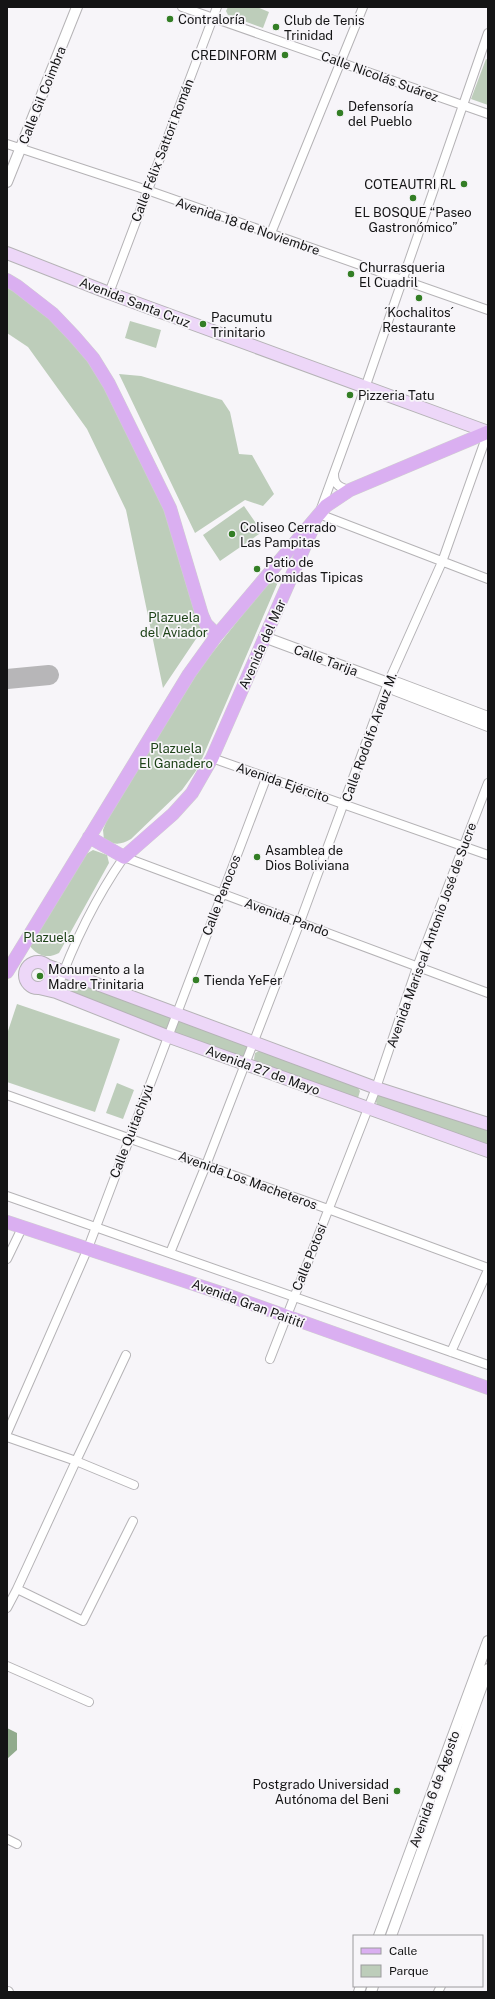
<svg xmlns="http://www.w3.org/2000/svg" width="495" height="1999" viewBox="0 0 495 1999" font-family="'Public Sans',sans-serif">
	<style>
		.green { fill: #bdcdba }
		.water { fill: #91ab8d }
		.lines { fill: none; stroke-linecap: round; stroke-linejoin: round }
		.taxiway { stroke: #b7b6b8; stroke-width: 20 }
		.minor-casing { stroke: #b5b3b6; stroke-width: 10 }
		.tertiary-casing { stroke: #b5b3b6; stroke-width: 12 }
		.secondary-casing { stroke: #b5b3b6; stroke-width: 14 }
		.primary-casing { stroke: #d0d0d0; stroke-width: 14 }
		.minor { stroke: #fff; stroke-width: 8 }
		.tertiary { stroke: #fff; stroke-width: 10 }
		.secondary { stroke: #edd7f8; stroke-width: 12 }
		.primary { stroke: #daaff1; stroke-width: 13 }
		.poi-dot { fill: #337e25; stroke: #f7f5f9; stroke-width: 1.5 }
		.labels { text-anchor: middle; stroke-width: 3.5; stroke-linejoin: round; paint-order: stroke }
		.poi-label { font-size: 13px; fill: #141415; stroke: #f7f5f9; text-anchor: start }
		.street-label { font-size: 13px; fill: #141415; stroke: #f7f5f9 }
		.park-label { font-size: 13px; fill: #1d4217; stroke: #f7f5f9 }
	</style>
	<rect width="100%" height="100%" fill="#f7f5f9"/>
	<path class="green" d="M228 7H257L269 12 263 28 228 15 226 11Z
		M486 59 488 60V105L471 99Z
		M7 285 52 318 91 362 159 498 182 556 202 630 163 688 126 510 87 429 28 347 7 333Z
		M130 321 161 330 156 348 125 338Z
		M119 374 141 376 222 400 230 412 239 454 252 455 274 494 263 506 245 500 195 533Z
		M244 506 262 532 220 561 203 535Z
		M274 575H278V582L198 768 182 790 131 839C121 845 115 845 104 840L103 830 109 815 201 667Z
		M93 850 107 855 109 863 59 953C48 959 37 956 30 946L81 857Z
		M68 975 173 1015 165 1031 63 995Z
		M17 1004 120 1039 95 1112 7 1082V1034Z
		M179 1017 248 1045 243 1060 171 1034Z
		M261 1050 356 1085 360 1091 358 1098 351 1100 256 1064 254 1059 255 1053Z
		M117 1083 134 1090 123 1119 106 1113Z
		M379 1093 488 1128V1145L377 1105 375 1098Z"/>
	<path class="water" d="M7 1728 17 1733V1750L7 1759Z"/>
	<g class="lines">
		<path class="taxiway" d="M7 679 49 675"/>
		<g class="minor-casing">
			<path id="minor" d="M182 7 488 114
				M488 33 365 388 319 514 488 579
				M7 144 147 190 488 310
				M271 233 363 7
				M109 293 217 7
				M334 474C334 485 340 488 350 490
				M212 758 488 855
				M56 992C73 944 95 899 124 857L488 993
				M7 1095 328 1209 488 1268
				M7 1196 488 1365
				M170 1253 206 1165 300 922 388 683 442 562 488 432
				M7 1259 22 1228
				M451 1352 488 1270
				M270 1359 376 1088 417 967 488 783
				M7 1433 88 1248 267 776
				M7 1437 76 1461 126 1355
				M17 1589 76 1461 134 1485
				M7 1608 17 1589 83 1621 133 1521
				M7 1666 89 1702
				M7 1839 17 1844
				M438 1992 441 1986"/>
		</g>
		<g class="tertiary-casing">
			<path id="tertiary" d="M7 182 77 7
				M264 637 388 683H398L488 717
				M388 683 395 690 488 726
				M379 1936 488 1641
				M391 1936 488 1669
				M7 1992H8
				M359 1992 361 1986
				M371 1992 373 1986"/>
		</g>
		<g class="secondary-casing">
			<path id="secondary" d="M7 253 109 293 488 432
				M25 975a13 13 0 1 1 26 0a13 13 0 1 1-26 0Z
				M46 965 376 1088 488 1124
				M39 988 56 992 167 1036 488 1151"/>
		</g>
		<g class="primary-casing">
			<path id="primary" d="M7 280 17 286 53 314 74 336 93 358 109 384 170 508 202 615 206 624 217 635
				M89 837 124 857 173 814 192 793 212 758 314 525
				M7 972 189 674 217 635 326 506 350 490 488 432
				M7 1222 224 1294 488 1388"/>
		</g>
		<use href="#minor" class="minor"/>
		<use href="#tertiary" class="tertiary"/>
		<use href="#secondary" class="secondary"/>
		<use href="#primary" class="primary"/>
	</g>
	<g class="poi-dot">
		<circle cx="170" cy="19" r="4"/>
		<circle cx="276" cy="27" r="4"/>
		<circle cx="285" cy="55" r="4"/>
		<circle cx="340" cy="113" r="4"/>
		<circle cx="464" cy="184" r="4"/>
		<circle cx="413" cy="198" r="4"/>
		<circle cx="351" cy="274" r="4"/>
		<circle cx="419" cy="298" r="4"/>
		<circle cx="203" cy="324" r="4"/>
		<circle cx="350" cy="395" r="4"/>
		<circle cx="232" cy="534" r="4"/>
		<circle cx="257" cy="569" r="4"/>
		<circle cx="257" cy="857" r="4"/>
		<circle cx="40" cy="976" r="4"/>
		<circle cx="196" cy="980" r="4"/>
		<circle cx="397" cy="1791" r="4"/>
	</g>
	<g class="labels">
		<g class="poi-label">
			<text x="178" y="24">Contraloría</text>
			<text x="284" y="25">Club de Tenis<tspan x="284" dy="15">Trinidad</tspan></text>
			<text x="277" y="60" text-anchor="end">CREDINFORM</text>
			<text x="348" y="111">Defensoría<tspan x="348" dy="15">del Pueblo</tspan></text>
			<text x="456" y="189" text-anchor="end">COTEAUTRI RL</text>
			<text x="413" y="217" text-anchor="middle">EL BOSQUE “Paseo<tspan x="413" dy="15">Gastronómico”</tspan></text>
			<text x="359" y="272">Churrasqueria<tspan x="359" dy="15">El Cuadril</tspan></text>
			<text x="419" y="317" text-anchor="middle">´Kochalitos´<tspan x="419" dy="15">Restaurante</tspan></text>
			<text x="211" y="322">Pacumutu<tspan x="211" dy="15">Trinitario</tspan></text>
			<text x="358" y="400">Pizzeria Tatu</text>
			<text x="240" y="532">Coliseo Cerrado<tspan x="240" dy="15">Las Pampitas</tspan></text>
			<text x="265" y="567">Patio de<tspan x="265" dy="15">Comidas Tipicas</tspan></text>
			<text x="265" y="855">Asamblea de<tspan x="265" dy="15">Dios Boliviana</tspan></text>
			<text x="48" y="974">Monumento a la<tspan x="48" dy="15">Madre Trinitaria</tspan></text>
			<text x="204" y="985">Tienda YeFer</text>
			<text x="389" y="1789" text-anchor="end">Postgrado Universidad<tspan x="389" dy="15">Autónoma del Beni</tspan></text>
		</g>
		<g class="street-label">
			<text transform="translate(380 76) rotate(20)" y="5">Calle Nicolás Suárez</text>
			<text transform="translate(42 95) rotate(-68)" y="5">Calle Gil Coimbra</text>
			<text transform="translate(162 150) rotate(-69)" y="5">Calle Félix Sattori Román</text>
			<text transform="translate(248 226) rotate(19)" y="5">Avenida 18 de Noviembre</text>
			<text transform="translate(135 302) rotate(21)" y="5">Avenida Santa Cruz</text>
			<text transform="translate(262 644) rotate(-66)" y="5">Avenida del Mar</text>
			<text transform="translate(326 660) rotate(20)" y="5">Calle Tarija</text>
			<text transform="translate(369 737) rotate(-70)" y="5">Calle Rodolfo Arauz M.</text>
			<text transform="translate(283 782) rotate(19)" y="5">Avenida Ejército</text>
			<text transform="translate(221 895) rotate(-69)" y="5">Calle Penocos</text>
			<text transform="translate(287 917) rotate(20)" y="5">Avenida Pando</text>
			<text transform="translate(431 935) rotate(-70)" y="5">Avenida Mariscal Antonio José de Sucre</text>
			<text transform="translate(263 1070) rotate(20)" y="5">Avenida 27 de Mayo</text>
			<text transform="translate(131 1131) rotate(-69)" y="5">Calle Quitachiyú</text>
			<text transform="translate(248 1180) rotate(20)" y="5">Avenida Los Macheteros</text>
			<text transform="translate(309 1257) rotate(-68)" y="5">Calle Potosí</text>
			<text transform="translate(248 1303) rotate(20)" y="5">Avenida Gran Paitití</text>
			<text transform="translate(434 1789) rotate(-70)" y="5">Avenida 6 de Agosto</text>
		</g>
		<g class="park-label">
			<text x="174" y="622">Plazuela<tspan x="174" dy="15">del Aviador</tspan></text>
			<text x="176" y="753">Plazuela<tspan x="176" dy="15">El Ganadero</tspan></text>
			<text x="49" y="942">Plazuela</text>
		</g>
	</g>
	<rect width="495" height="1999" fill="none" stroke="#141415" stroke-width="16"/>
	<rect x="353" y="1935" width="130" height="52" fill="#f7f5f9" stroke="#9c9b9e"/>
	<rect x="361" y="1948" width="20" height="6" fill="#daaff1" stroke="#9c9b9e"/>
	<text x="389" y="1955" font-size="12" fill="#141415">Calle</text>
	<rect x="361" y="1965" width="20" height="12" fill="#bdcdba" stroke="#9c9b9e"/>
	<text x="389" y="1975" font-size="12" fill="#141415">Parque</text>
</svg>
